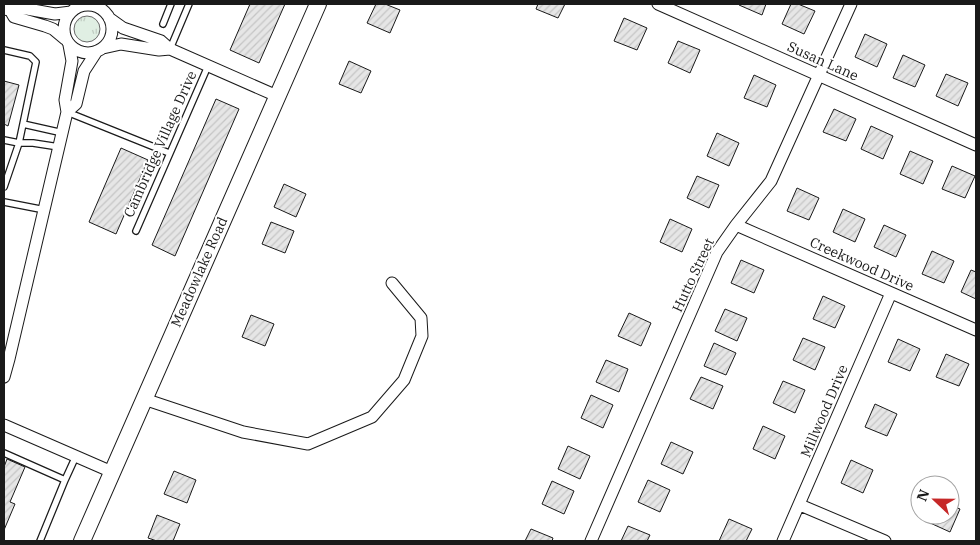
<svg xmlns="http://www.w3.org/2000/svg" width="980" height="545" viewBox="0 0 980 545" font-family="'IBM Plex Serif',serif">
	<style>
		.grass { fill: url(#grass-tufts); stroke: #6a6a6a }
		.building { fill: url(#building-hatch); stroke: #1a1a1a }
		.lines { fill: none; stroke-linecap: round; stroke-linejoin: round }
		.lane-casing { stroke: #1a1a1a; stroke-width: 8 }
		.street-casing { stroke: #1a1a1a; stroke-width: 13 }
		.secondary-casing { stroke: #1a1a1a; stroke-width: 18 }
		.lane { stroke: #fff; stroke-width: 5.5 }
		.street { stroke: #fff; stroke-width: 11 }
		.secondary { stroke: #fff; stroke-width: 16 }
		.labels { text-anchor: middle; stroke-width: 4; stroke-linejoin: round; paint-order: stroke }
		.street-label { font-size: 14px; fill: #1a1a1a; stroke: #fff }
	</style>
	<defs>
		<pattern id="grass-tufts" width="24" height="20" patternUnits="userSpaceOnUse" patternTransform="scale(1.25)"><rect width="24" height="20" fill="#e0efe3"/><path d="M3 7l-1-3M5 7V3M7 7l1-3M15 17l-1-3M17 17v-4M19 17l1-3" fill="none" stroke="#c0ccc2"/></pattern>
		<pattern id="building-hatch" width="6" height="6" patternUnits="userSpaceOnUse" patternTransform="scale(1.25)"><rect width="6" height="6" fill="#e6e6e6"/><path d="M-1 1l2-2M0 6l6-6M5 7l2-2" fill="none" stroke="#c5c5c5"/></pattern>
	</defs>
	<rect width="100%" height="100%" fill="#fff"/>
	<path class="grass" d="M74 29a13 13 0 1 1 26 0a13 13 0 1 1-26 0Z"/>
	<path class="building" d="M250 4H285L259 63 230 50Z
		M376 4H385L400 10 390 33 367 23Z
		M538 4H565L558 18 536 9Z
		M740 4H766L762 15 739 5Z
		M791 4H798L815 11 804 34 782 24Z
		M624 18 647 28 637 50 614 41Z
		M865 34 887 44 877 67 855 57Z
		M678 41 700 50 690 73 668 63Z
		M903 55 925 65 915 87 893 78Z
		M349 61 371 71 361 93 339 84Z
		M946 74 968 83 958 106 936 96Z
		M754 75 776 85 767 107 744 98Z
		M4 81 19 85 8 126 4 124Z
		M216 99 239 109 175 256 152 245Z
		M834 109 856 119 846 141 823 132Z
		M871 126 893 136 883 159 861 149Z
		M717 133 739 143 729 166 707 156Z
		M121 148 148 160 116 234 89 222Z
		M910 151 933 161 923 184 900 174Z
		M952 166 975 176 965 198 942 189Z
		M697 176 719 185 709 208 687 198Z
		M284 184 306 194 296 217 274 207Z
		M797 188 819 198 809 220 787 211Z
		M843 209 865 219 855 242 833 232Z
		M670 219 692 229 682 252 660 242Z
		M271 222 294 231 285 253 262 244Z
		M884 225 906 235 896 257 874 247Z
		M932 251 954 261 944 283 922 274Z
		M741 260 764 270 754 293 731 283Z
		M971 270 976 272V299L961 292Z
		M823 296 845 306 835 328 813 319Z
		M725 309 747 318 737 341 715 331Z
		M629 313 651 323 641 346 618 336Z
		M251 315 274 324 265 346 242 337Z
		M803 338 825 347 815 370 793 360Z
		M898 339 920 349 910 371 888 362Z
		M714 343 736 353 726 375 704 366Z
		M946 354 969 364 959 386 936 377Z
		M606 360 628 369 619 392 596 382Z
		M701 377 723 386 713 409 690 399Z
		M783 381 805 390 795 413 773 403Z
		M591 395 613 405 603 428 581 418Z
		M875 404 897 414 887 436 865 427Z
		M763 426 785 436 775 459 753 449Z
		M671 442 693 452 683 474 661 464Z
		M568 446 590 456 580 479 558 469Z
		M7 459 25 467 10 502 15 504 4 530V467Z
		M851 460 873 470 863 493 841 483Z
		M174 471 196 480 187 503 164 494Z
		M648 480 670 490 660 512 638 502Z
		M552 481 574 491 564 514 542 504Z
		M950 505 960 509 950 532 928 522 931 515H950Z
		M157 515 180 524 173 541H157L148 538Z
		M729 519 752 529 746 541H719Z
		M628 526 650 535 647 541H621Z
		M531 529 553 538 552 541H525Z"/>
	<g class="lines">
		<g class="lane-casing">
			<path id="lane" d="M163 24 171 4
				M170 49 189 4
				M4 50 30 56 36 62 19 143 4 187
				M67 112 169 153
				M23 124 63 133
				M4 140 19 143H33L59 147
				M4 202 45 210
				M136 231 208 66
				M4 453 65 480 76 456
				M40 541 65 480"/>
		</g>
		<g class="street-casing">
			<path id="street" d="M658 4 976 145
				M64 29a24 24 0 1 1 48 0a24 24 0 1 1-48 0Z
				M4 9 10 10 14 17 45 26 53 29 65 39
				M10 10 16 7 55 14 71 12
				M109 18 123 28 161 41 170 49 277 96
				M103 48 121 44 159 50 170 49
				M67 112 76 104 84 71 97 51
				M736 225 976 330
				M4 377 9 359 67 112 65 100 72 61 69 45
				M144 399 243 432 308 444 372 417 404 380 422 336 421 318 392 283
				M4 425 112 472
				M800 505 885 541
				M591 541 717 252 736 225 771 181 851 4
				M783 541 891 293"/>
		</g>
		<g class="secondary-casing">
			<path id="secondary" d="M82 541 318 4"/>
		</g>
		<use href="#lane" class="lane"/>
		<use href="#street" class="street"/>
		<use href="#secondary" class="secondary"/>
	</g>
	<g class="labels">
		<g class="street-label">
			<text transform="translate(823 61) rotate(24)" y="5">Susan Lane</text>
			<text transform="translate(160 144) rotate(-66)" y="5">Cambridge Village Drive</text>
			<text transform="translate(862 264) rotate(24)" y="5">Creekwood Drive</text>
			<text transform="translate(199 272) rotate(-66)" y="5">Meadowlake Road</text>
			<text transform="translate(693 275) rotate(-65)" y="5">Hutto Street</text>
			<text transform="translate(824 411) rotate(-67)" y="5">Millwood Drive</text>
		</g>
	</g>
	<rect width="980" height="545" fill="none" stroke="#1a1a1a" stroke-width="10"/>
	<g transform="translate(935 500) rotate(292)"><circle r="24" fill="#ffffff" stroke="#a3a3a3"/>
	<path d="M0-4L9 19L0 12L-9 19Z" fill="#c62828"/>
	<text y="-8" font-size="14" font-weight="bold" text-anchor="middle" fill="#1a1a1a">N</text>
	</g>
</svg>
